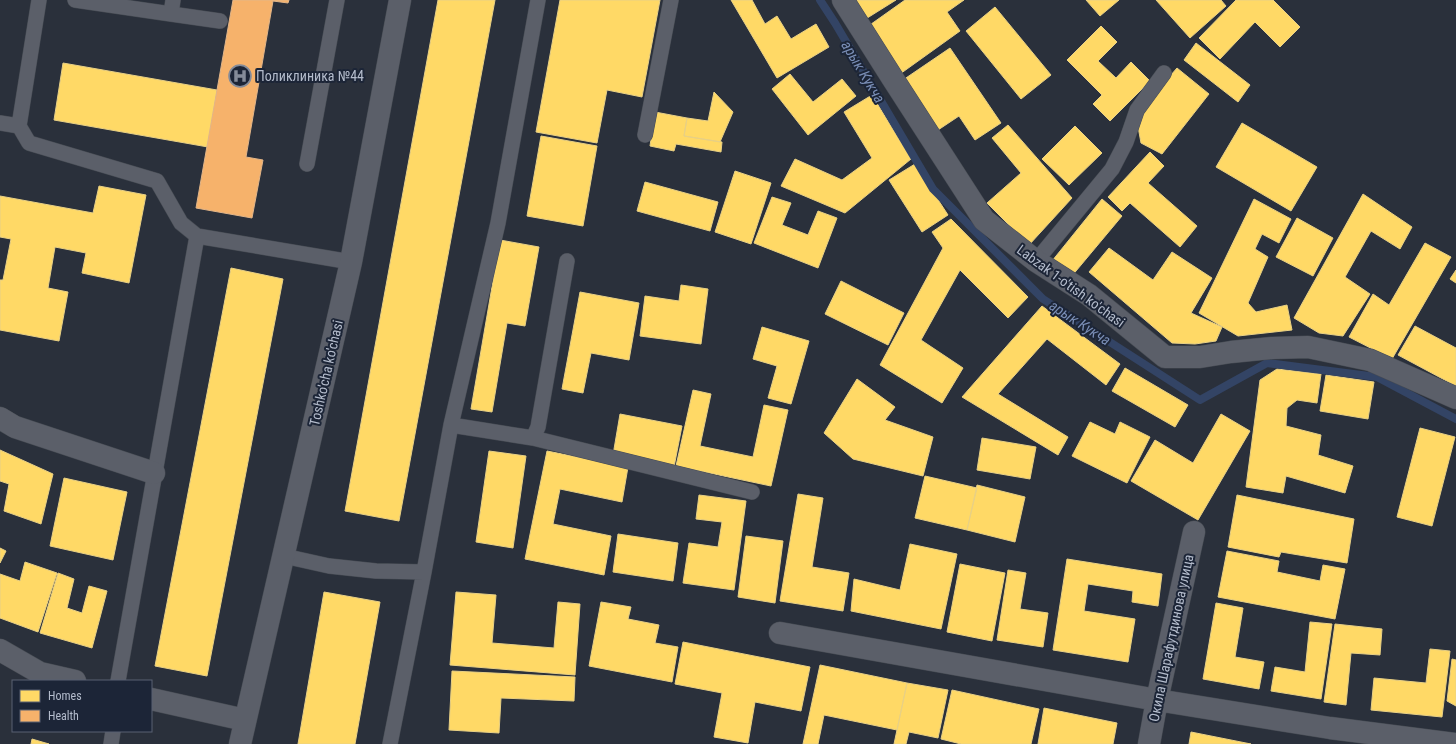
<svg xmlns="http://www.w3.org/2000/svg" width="1456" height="744" viewBox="0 0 1456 744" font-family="'Roboto Condensed',sans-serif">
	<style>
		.homes { fill: #ffd966; stroke: #e8d085 }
		.health { fill: #f6b26b; stroke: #e2b588 }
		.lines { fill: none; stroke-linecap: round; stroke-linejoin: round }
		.stream { stroke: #334465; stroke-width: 8 }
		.service-casing { stroke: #464b53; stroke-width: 16 }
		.minor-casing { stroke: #464b53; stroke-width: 23 }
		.service { stroke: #5b5f69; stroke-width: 15 }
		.minor { stroke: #5b5f69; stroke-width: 22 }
		.labels { text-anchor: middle; stroke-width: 4; stroke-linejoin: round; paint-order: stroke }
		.poi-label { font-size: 14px; fill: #b4bccc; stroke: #1c2537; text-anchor: start }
		.street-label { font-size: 14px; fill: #b4bccc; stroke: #1c2537 }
		.water-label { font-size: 15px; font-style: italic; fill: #7a8eb6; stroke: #1c2537 }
	</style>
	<rect width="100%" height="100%" fill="#2a303b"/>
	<path class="homes" d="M438 0H495L399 521 345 511Z
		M560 0H660L642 97 607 90 597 143 536 132Z
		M731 0H752L765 24 777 16 791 39 816 24 829 47 777 78Z
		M852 0H896L864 20Z
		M905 0H964L947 12 960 31 900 74 867 27Z
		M1086 0H1119L1100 16Z
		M1156 0H1221L1226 6 1190 38Z
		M1236 0H1273L1300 27 1280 47 1255 22 1220 59 1199 38Z
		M995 7 1051 75 1021 99 966 31Z
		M1101 26 1117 42 1098 61 1116 78 1131 62 1150 81 1110 121 1093 104 1102 95 1067 60Z
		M1196 43 1250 85 1238 102 1184 60Z
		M950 48 1001 123 975 140 959 116 935 132 900 82Z
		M63 63 217 90 208 147 54 120Z
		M1177 68 1209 94 1162 154 1141 143 1137 121 1139 112Z
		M790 74 813 102 842 79 856 96 808 135 772 89Z
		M714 92 733 112 720 142 684 136 687 118 708 121Z
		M872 95 911 159 845 213 781 186 795 159 842 180 872 158 844 112Z
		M655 112 687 118 684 136 722 142 721 152 676 144 674 151 650 146Z
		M1242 123 1317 167 1291 211 1216 167Z
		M1008 125 1072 198 1029 245 987 203 1021 173 992 138Z
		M1075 126 1102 153 1069 185 1042 159Z
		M541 136 597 146 583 226 527 216Z
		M1150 152 1164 166 1148 183 1197 226 1180 247 1130 203 1122 211 1108 197Z
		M915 164 948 215 922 232 889 180Z
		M735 171 771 183 751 244 715 232Z
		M645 182 718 202 710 231 637 211Z
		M99 186 146 195 129 283 82 273 86 253 55 247 48 288 68 292 59 341 0 330V280H3L11 239 0 237V196L93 213Z
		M1363 194 1412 227 1400 249 1371 231 1345 277 1370 294 1343 336 1319 333 1294 318Z
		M772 197 791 203 782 225 808 235 818 211 837 218 818 268 754 243Z
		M1102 199 1122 216 1071 277 1052 261Z
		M1254 199 1291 219 1279 243 1262 234 1255 249 1268 257 1248 303 1256 312 1287 305 1292 330 1238 336 1199 313Z
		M1297 218 1333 238 1313 276 1276 257Z
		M951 219 1028 297 1008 318 960 270 921 340 963 368 942 403 880 365 943 248 932 232Z
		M500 240 539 247 525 326 507 323 492 412 471 409Z
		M1425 243 1451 257 1392 359 1349 337 1373 294 1389 305Z
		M1109 248 1153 280 1172 252 1212 278 1191 313 1222 327 1216 341 1195 344 1172 343 1089 272Z
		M231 268 283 279 207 676 155 666Z
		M1456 270V283L1450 279Z
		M841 281 904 313 888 345 825 314Z
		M681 285 708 289 701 344 640 336 645 296 679 301Z
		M580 292 639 303 629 360 591 353 583 393 562 389Z
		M1042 306 1120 364 1106 385 1047 339 998 394 1068 437 1058 455 962 397Z
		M1415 326 1456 348V386L1398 355Z
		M762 327 809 341 791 404 768 398 777 366 753 359Z
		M1125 368 1188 405 1175 427 1112 391Z
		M1277 369 1321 374 1317 403 1297 400 1287 408 1286 426 1321 435 1318 455 1353 466 1345 493 1286 476 1283 493 1246 487 1260 380Z
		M1326 375 1374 382 1368 419 1320 411Z
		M857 379 895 407 885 420 933 437 923 476 853 459 824 433Z
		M693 390 711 394 700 446 753 457 764 405 788 410 771 486 676 466Z
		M620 414 682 426 674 467 613 455Z
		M1221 414 1250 431 1198 520 1131 481 1155 440 1193 463Z
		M1090 422 1115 434 1120 422 1150 437 1127 483 1072 456Z
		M1420 428 1455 437 1432 526 1397 517Z
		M982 438 1036 447 1030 479 977 470Z
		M0 450 53 474 41 524 4 511 9 484 0 481Z
		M489 451 526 456 513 548 476 542Z
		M547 451 628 467 622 502 560 489 553 524 611 536 604 575 525 559Z
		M925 476 977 488 967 530 915 518Z
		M64 478 127 492 113 560 50 546Z
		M977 485 1025 497 1015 542 967 530Z
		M798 494 823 498 812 567 849 573 843 611 780 601Z
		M699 495 746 501 734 590 683 583 689 543 718 547 722 522 696 519Z
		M1237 495 1354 519 1347 563 1281 552 1279 557 1228 547Z
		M618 534 678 543 673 581 613 572Z
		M746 536 783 541 775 603 738 597Z
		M910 544 957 554 941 629 851 611 854 579 900 590Z
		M0 548 6 551 0 563Z
		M1227 551 1279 561 1277 572 1320 581 1323 565 1345 569 1335 619 1218 597Z
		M1067 559 1162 574 1158 606 1132 602 1133 591 1088 584 1084 611 1135 619 1128 662 1053 650Z
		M25 562 57 573 38 632 0 618V574L20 581Z
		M960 564 1005 573 992 641 947 632Z
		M1008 570 1026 573 1020 609 1048 613 1043 647 997 640Z
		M58 573 74 579 67 608 82 613 89 586 107 591 92 648 40 633Z
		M324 592 380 602 355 744H298Z
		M456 592 496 595 492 643 554 648 558 602 580 604 575 675 450 665Z
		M601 602 631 607 628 619 659 625 655 643 678 647 672 682 589 666Z
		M1216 603 1243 608 1235 657 1264 662 1259 689 1203 679Z
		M1310 622 1332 624 1321 699 1271 691 1275 667 1305 672Z
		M1335 624 1382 629 1380 655 1351 653 1346 705 1324 702Z
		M683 642 810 667 801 711 755 702 748 743 714 737 722 693 675 684Z
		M1430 649 1450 651 1442 717 1371 710 1374 678 1426 683Z
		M1452 659 1456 660V706L1447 701Z
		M820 665 907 683 897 730 824 715 818 744H803Z
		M452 671 575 677 574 701 501 698 499 733 449 730Z
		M907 683 948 690 938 738 909 732 906 744H894Z
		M952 690 1039 709 1031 744H961L941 739Z
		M1044 708 1117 723 1113 744H1038Z
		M1191 732 1251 744H1189Z
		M32 739 49 744H31Z"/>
	<path class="health" d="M233 0H289L288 3 273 1 246 157 263 160 252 218 196 208Z"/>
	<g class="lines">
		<path class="stream" d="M820 0 835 23 933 189 1043 299 1200 400 1267 363 1377 377 1456 419"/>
		<g class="service-casing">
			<path id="service" d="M39 0 19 126 29 143 157 181 181 223 197 236
				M75 0 171 14 173 0
				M171 14 220 21
				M0 123 19 126
				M645 135 671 0
				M307 164 337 0
				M1036 261 1112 169 1126 142 1137 110 1164 73
				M451 425 533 438 538 427 567 261
				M533 438 752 492
				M284 556 329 566 376 571 424 572
				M118 681 197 236 351 262
				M111 744 113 731
				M390 744 424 572 451 425 498 223 538 0"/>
		</g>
		<g class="minor-casing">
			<path id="minor" d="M843 0 893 79 984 220 1036 261 1089 295 1165 357H1200L1231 352 1272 348 1308 347 1370 360 1456 398
				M0 418 15 427 154 473
				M780 633 1157 700 1330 728 1456 744
				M0 650 40 673 75 681
				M151 699 245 720
				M240 744 351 262 400 0
				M1149 744 1157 700 1194 532"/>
		</g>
		<use href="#service" class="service"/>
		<use href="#minor" class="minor"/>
	</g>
	<defs>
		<g id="hospital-ring" transform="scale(1.15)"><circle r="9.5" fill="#1c2537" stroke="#848b99" stroke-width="1.5"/><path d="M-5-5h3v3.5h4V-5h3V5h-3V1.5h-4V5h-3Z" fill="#848b99"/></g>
	</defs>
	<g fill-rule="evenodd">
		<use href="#hospital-ring" x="240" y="76"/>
	</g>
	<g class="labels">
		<g class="poi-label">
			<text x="256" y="81">Поликлиника №44</text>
		</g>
		<g class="street-label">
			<text transform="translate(1071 286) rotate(36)" y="5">Labzak 1-o'tish ko'chasi</text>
			<text transform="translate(326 373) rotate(-77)" y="5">Toshko'cha ko'chasi</text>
			<text transform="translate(1171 638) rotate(-78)" y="5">Окила Шарафутдинова улица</text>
		</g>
		<g class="water-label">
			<text transform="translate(863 72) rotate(59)" y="5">арык Кукча</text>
			<text transform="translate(1080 323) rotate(33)" y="5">арык Кукча</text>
		</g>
	</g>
	<rect x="12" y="680" width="140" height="52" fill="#1c2537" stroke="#596173"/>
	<rect x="20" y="690" width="20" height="12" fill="#ffd966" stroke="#596173"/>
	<text x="48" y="700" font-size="12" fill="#b4bccc">Homes</text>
	<rect x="20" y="710" width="20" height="12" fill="#f6b26b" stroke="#596173"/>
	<text x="48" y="720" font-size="12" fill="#b4bccc">Health</text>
</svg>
